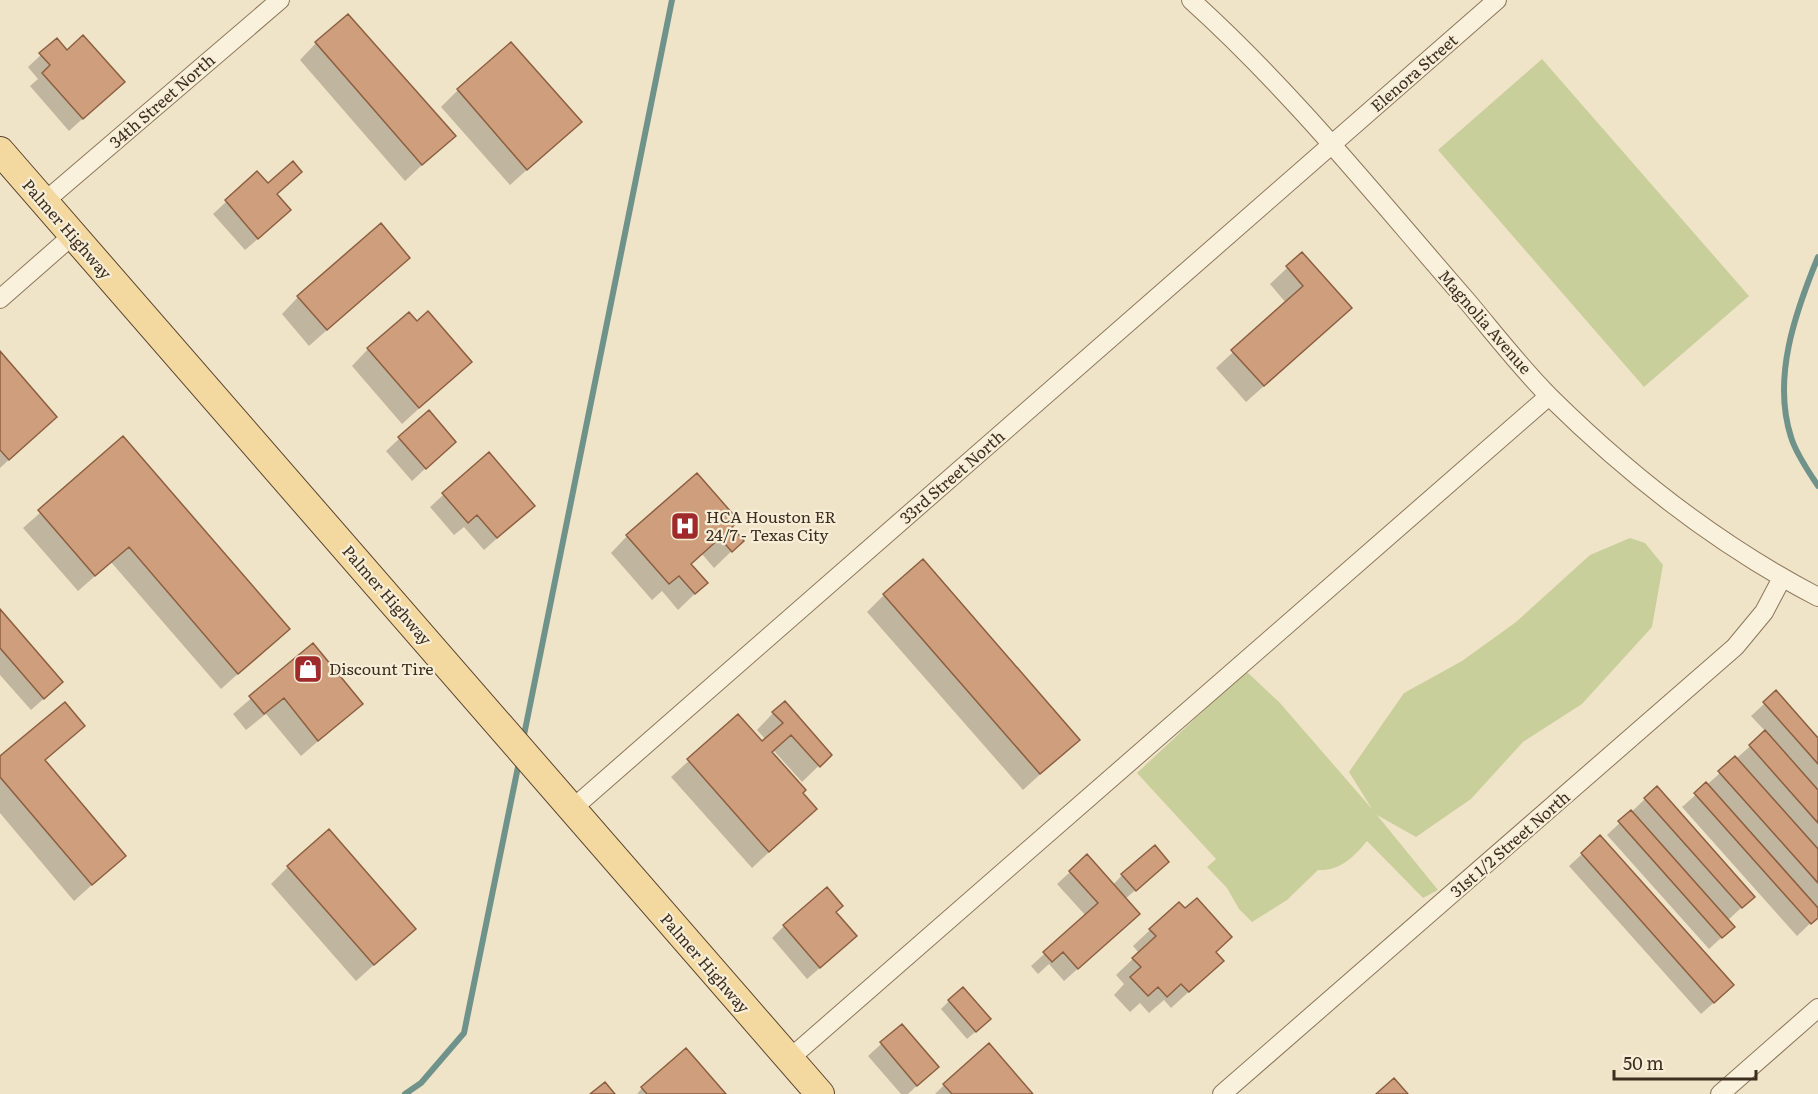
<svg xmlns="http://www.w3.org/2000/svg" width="1818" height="1094" viewBox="0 0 1818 1094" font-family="Literata,serif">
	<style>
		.green { fill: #c9cf9b }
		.shadow { fill: #0003 }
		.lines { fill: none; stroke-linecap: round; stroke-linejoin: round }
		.stream { stroke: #6f938a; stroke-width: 6 }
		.building { fill: #cf9f7d; stroke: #8d5f41; stroke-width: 1.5 }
		.minor-casing { stroke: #8d765c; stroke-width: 20 }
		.primary-casing { stroke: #5b4430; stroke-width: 30 }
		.minor { stroke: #faf1dc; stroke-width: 18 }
		.primary { stroke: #f3d9a0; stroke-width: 28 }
		.labels { text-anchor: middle; stroke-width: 4.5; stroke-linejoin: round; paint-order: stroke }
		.street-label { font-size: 16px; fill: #3d2e20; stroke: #f7eed8 }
		.poi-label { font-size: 16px; fill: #3d2e20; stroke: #f7eed8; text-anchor: start }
	</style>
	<rect width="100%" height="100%" fill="#f0e4c8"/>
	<path class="green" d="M1542 59 1749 296 1644 387 1438 150Z
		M1630 538 1645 543 1663 565 1652 627 1582 704 1523 742 1471 799 1416 837 1377 815 1438 890 1423 898 1367 841C1354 857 1340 871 1318 870L1287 900 1252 922 1239 909 1227 888 1207 867 1216 859 1137 773 1246 671 1280 703 1372 809 1349 772 1404 693 1462 661 1516 622 1590 555Z"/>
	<path class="shadow" d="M57 40 110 94 69 131 30 86 38 79 28 67Z
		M316 43 453 136 405 181 300 60Z
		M458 90 580 122 510 185 441 107Z
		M257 173 276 194 277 222 245 250 213 214Z
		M1302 254 1333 325 1246 402 1216 368 1286 303 1270 284Z
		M408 258 309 346 282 314 298 297Z
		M368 349 470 362 402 424 352 366Z
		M0 354 55 417 0 468Z
		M428 412 454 442 412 481 386 451Z
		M123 439 288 629 221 689 111 562 78 591 23 528Z
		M488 454 533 506 484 550 464 527 454 535 430 507Z
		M730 527 742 541 714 568 702 554 690 565 706 583 678 610 662 591 652 600 611 553 627 536Z
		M884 595 1078 740 1023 790 867 612Z
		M0 611 48 695 31 710 0 675Z
		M313 645 361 704 301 756 266 714 246 730 233 714Z
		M1776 693 1818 740V916L1797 936 1682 807 1766 732 1751 716Z
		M773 713 830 755 802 782 774 751 771 753 815 809 752 868 671 777 738 716 762 743 766 740 757 730Z
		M83 726 44 761 124 856 74 901 0 813V758Z
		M1645 799 1753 897 1727 921 1733 927 1709 949 1607 835Z
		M1582 854 1719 998 1701 1014 1569 866Z
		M288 867 414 929 356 981 271 884Z
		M1159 870 1125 899 1126 926 1064 981 1049 964 1038 974 1031 966 1086 916 1057 884 1070 872 1113 885 1122 875Z
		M834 913 842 949 807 979 772 938 784 926Z
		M1150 930 1215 953 1205 977 1171 1008 1164 1000 1149 1013 1140 1003 1130 1012 1114 995 1124 984 1116 975 1139 953 1133 946Z
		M949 1001 981 1027 967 1039 941 1009Z
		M901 1026 937 1067 908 1094H901L868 1056Z
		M686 1050 724 1094H637L642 1088Z
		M944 1085 1031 1094H935Z"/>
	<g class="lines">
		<path class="stream" d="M1818 257C1795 313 1772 378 1791 437 1796 454 1809 472 1818 486
			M523 740 672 0
			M405 1094 421 1083 464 1033 519 762"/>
	</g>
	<path class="building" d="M348 14 456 136 422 165 315 42Z
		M83 35 125 82 83 119 42 73 50 65 39 53 57 38 67 50Z
		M511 42 582 122 527 170 457 89Z
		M293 161 302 172 277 194 291 210 258 239 225 200 257 171 268 183Z
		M381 223 410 258 327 330 297 296Z
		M1302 252 1352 308 1264 386 1231 350 1303 286 1286 266Z
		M428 311 472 362 419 408 367 348 409 312 417 321Z
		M0 351 57 417 9 460 0 450Z
		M429 410 456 442 426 469 398 437Z
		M123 436 290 629 238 674 129 547 95 576 38 510Z
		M489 452 535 506 497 538 477 515 468 523 442 493Z
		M697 473 739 521 732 527 744 541 732 552 720 538 691 564 708 583 695 594 679 576 669 584 626 535Z
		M923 559 1080 740 1040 774 883 594Z
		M0 609 63 682 44 699 0 648Z
		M313 643 363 704 318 741 284 698 264 714 249 696Z
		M1776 690 1818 738V764L1763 702Z
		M785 701 832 755 820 767 791 735 772 752 806 790 803 793 817 809 769 852 687 759 738 714 762 741 783 723 772 712Z
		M65 702 85 726 45 760 126 856 92 885 0 777V756Z
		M1765 730 1818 790V823L1749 745Z
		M1735 756 1818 849V883L1718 771Z
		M1706 782 1818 908V918L1811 924 1694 793Z
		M1657 786 1755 897 1742 908 1644 798Z
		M1631 810 1735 927 1722 938 1618 821Z
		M329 829 416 929 374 965 287 866Z
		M1600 835 1734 985 1714 1003 1581 853Z
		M1155 845 1169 862 1136 891 1121 874Z
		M1087 854 1140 914 1078 969 1063 952 1052 962 1043 952 1098 903 1069 871Z
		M827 887 843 906 836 912 857 936 820 968 783 925Z
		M1197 898 1232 937 1216 952 1224 961 1189 992 1181 984 1167 997 1158 987 1148 996 1130 977 1141 967 1132 958 1156 936 1149 929 1179 902 1185 908Z
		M963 987 991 1019 976 1032 948 1000Z
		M902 1024 939 1067 917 1086 880 1042Z
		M989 1043 1033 1094H952L943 1084Z
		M686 1048 726 1094H647L641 1087Z
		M1394 1078 1408 1094H1376Z
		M605 1082 615 1094H590Z"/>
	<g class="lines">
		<g class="minor-casing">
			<path id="minor" d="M1191 0C1292 91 1378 199 1467 301 1494 333 1520 367 1550 397 1630 476 1718 545 1818 597
				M44 202 280 0
				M0 299 73 235
				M572 809 1497 0
				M788 1060 1549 396
				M1222 1094 1735 647 1764 612 1782 578
				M1720 1094 1818 1008"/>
		</g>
		<g class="primary-casing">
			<path id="primary" d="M0 151 820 1094"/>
		</g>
		<use href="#minor" class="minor"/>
		<use href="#primary" class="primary"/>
	</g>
	<defs>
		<g id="hospital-square" transform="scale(1.5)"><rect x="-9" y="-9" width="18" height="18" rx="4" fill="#9e2a2b" stroke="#f7eed8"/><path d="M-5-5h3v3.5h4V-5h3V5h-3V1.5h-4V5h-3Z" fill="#fff"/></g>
		<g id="shop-square" transform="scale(1.5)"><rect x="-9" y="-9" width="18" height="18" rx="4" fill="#9e2a2b" stroke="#f7eed8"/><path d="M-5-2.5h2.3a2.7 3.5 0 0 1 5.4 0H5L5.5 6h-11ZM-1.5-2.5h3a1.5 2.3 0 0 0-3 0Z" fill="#fff"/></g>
	</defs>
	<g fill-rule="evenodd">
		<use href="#hospital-square" x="685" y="526"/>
		<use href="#shop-square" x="308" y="669"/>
	</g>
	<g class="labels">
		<g class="street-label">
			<text transform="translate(1414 73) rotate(-41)" y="6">Elenora Street</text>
			<text transform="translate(162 101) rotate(-41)" y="6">34th Street North</text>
			<text transform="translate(67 229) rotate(49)" y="6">Palmer Highway</text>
			<text transform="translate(1485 322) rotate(49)" y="6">Magnolia Avenue</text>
			<text transform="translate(952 477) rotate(-41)" y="6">33rd Street North</text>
			<text transform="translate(387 595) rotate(49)" y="6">Palmer Highway</text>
			<text transform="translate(1510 844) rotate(-41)" y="6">31st 1/2 Street North</text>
			<text transform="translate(705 963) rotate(49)" y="6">Palmer Highway</text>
		</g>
		<g class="poi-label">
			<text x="706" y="523">HCA Houston ER<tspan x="706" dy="18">24/7 - Texas City</tspan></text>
			<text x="329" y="675">Discount Tire</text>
		</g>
	</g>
	<path d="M1614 1070v9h142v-9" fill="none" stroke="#3d2e20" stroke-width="3"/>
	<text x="1623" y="1070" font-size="18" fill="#3d2e20" stroke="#f7eed8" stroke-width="4.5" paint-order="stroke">50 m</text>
</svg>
